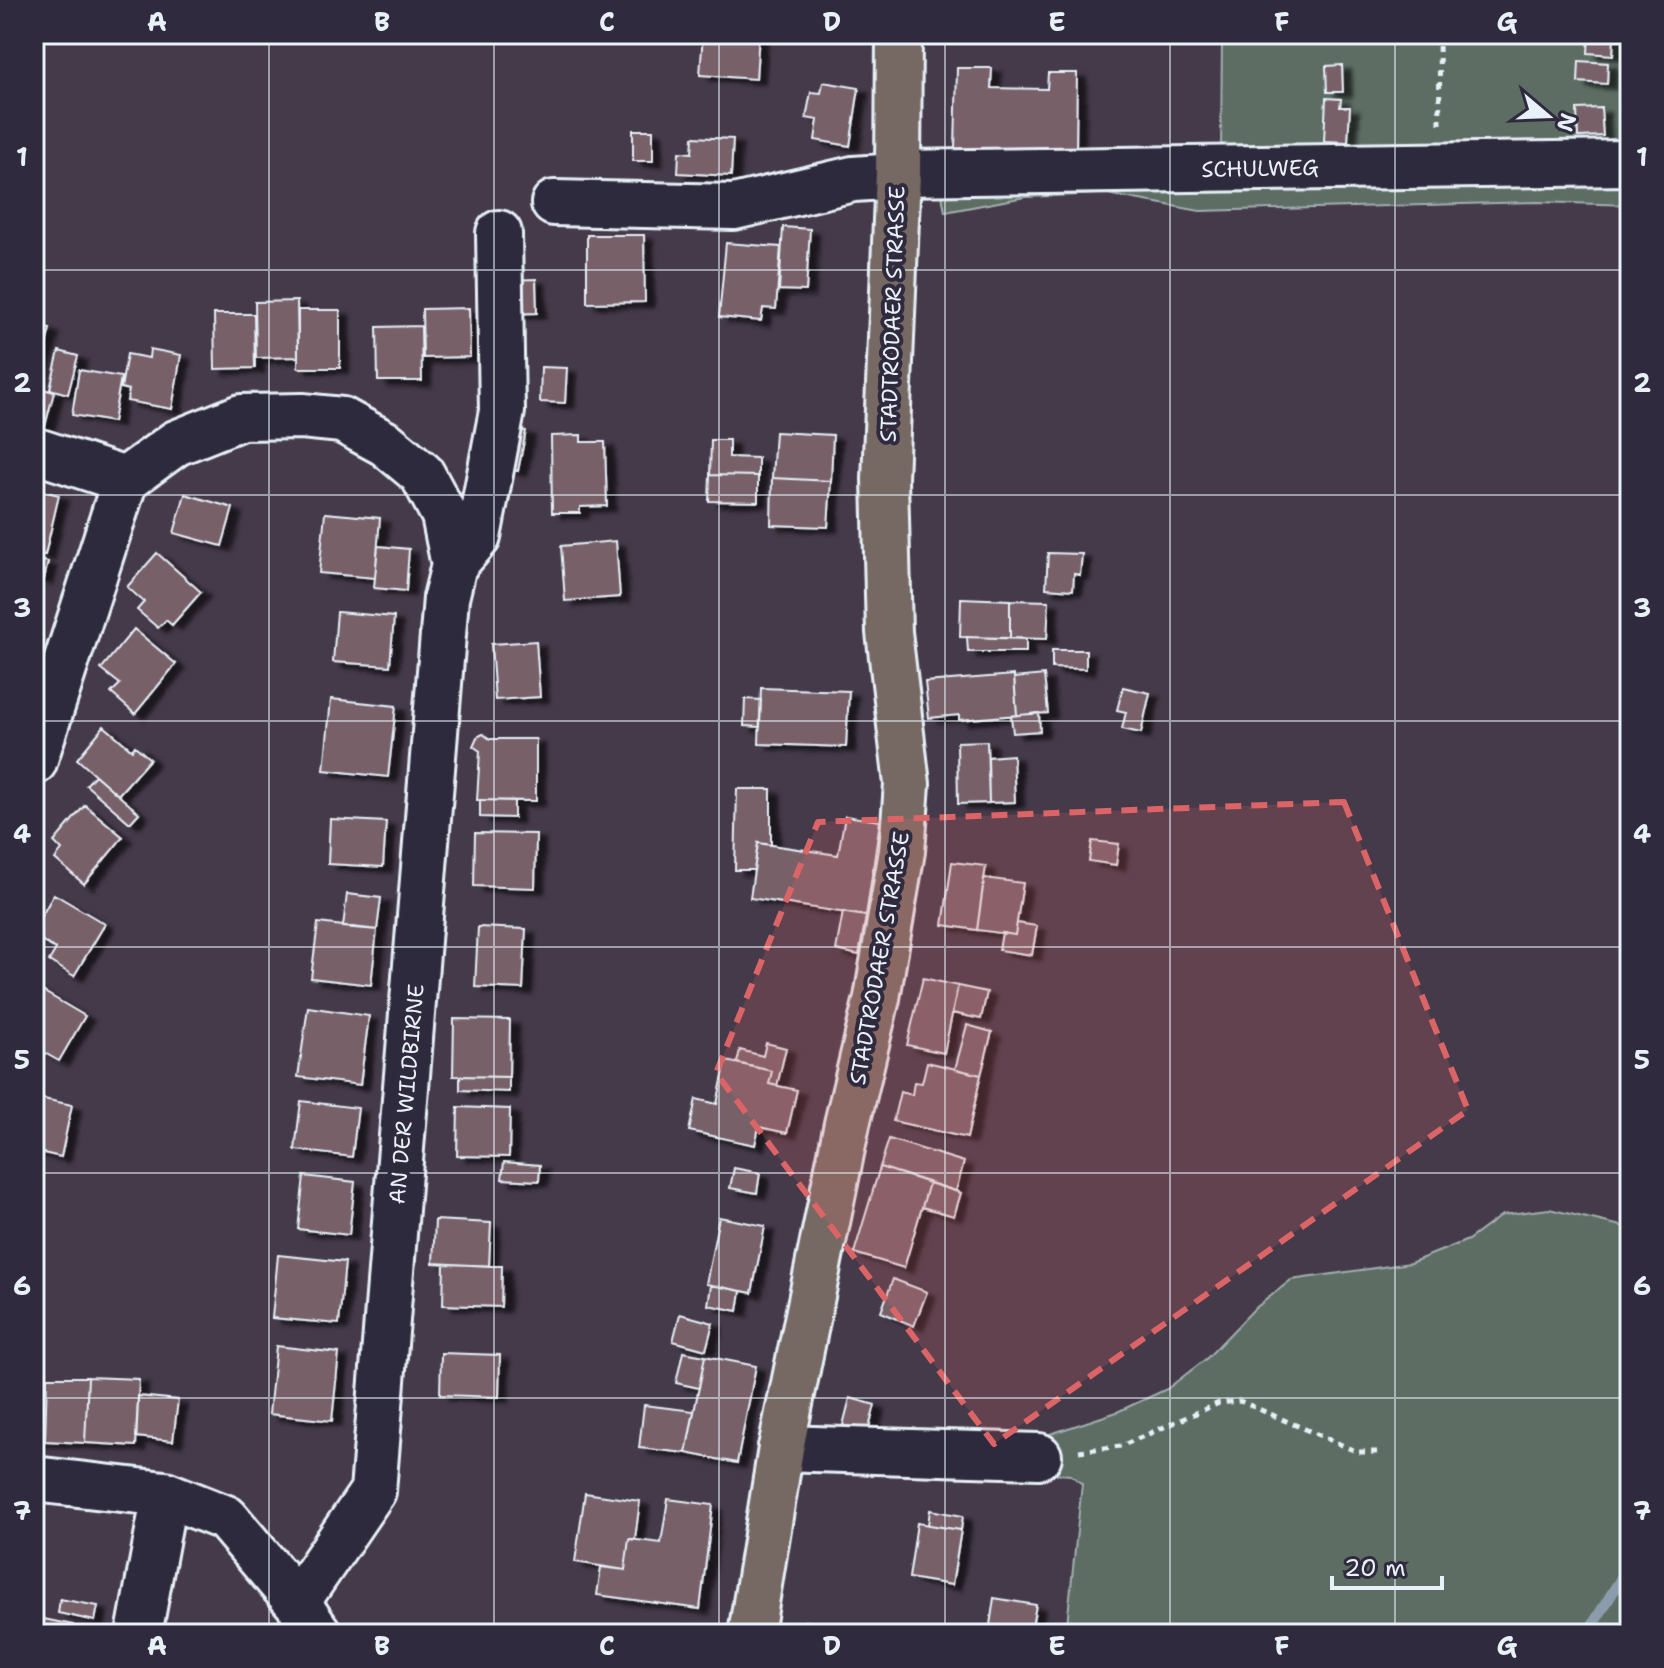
<svg xmlns="http://www.w3.org/2000/svg" width="1664" height="1668" viewBox="0 0 1664 1668" font-family="'Shantell Sans',sans-serif">
	<style>
		.green { fill: #5d6d64; stroke: #a2afae; stroke-width: 2 }
		.lines { fill: none; stroke-linecap: round; stroke-linejoin: round }
		.stream { stroke: #8c9cac; stroke-width: 11 }
		.building { fill: #786069; stroke: #e8f1f8; stroke-width: 2; filter: url(#shadow) }
		.minor-casing { stroke: #e8f1f8; stroke-width: 50 }
		.major-casing { stroke: #e8f1f8; stroke-width: 50 }
		.path { stroke: #e8f1f8; stroke-width: 5; stroke-dasharray: 6 6; stroke-linecap: butt }
		.minor { stroke: #2f2a3d; stroke-width: 44 }
		.major { stroke: #766964; stroke-width: 44 }
		.marked { fill: #db6466; fill-opacity: 0.2; stroke: #db6466; stroke-width: 6; stroke-dasharray: 16 10; stroke-linejoin: round }
		.grid { fill: none; stroke: #e8f1f8; stroke-width: 2; stroke-opacity: 0.55 }
		.labels { text-anchor: middle; stroke-width: 8; stroke-linejoin: round; paint-order: stroke }
		.street-label { font-size: 22px; fill: #e8f1f8; stroke: #2f2a3d }
		.neatline { fill: none; stroke: #e8f1f8; stroke-width: 3 }
		.grid-label { font-size: 26px; text-anchor: middle; font-weight: bold; fill: #e8f1f8 }
	</style>
	<defs>
		<filter id="shadow"><feDropShadow dx="9" dy="5" stdDeviation="2" flood-color="#0009"/></filter>
	</defs>
	<rect width="100%" height="100%" fill="#453a4a"/>
	<filter id="ink" filterUnits="userSpaceOnUse"><feTurbulence type="fractalNoise" baseFrequency=".0125" numOctaves="2"/><feDisplacementMap in="SourceGraphic" scale="16" xChannelSelector="R" yChannelSelector="G"/><feConvolveMatrix kernelMatrix="1 2 1 2 8 2 1 2 1" color-interpolation-filters="sRGB"/></filter>
	<g filter="url(#ink)">
		<path class="green" d="M1222 34H1623L1630 205 1538 202 1200 211 1107 194 1025 197 945 212 935 156 1221 152Z
			M1549 1209 1630 1228V1634H1066L1082 1484 1071 1475 1046 1473 1044 1436 1117 1412 1167 1389 1207 1358 1253 1310 1291 1280 1410 1263 1468 1240 1502 1215Z"/>
		<g class="lines">
			<path class="stream" d="M1587 1634 1624 1574 1630 1534"/>
		</g>
		<path class="building" d="M703 34H759L756 79 700 75Z
			M1589 35 1614 36 1613 55 1588 53Z
			M1579 61 1608 63 1607 84 1578 82Z
			M1342 65 1343 92H1327L1326 66Z
			M957 68H992L991 88 1047 89 1048 73H1077L1076 151 955 149Z
			M823 82 859 88 850 146 815 140 818 120 806 118 811 92 821 93Z
			M1326 98 1341 99 1340 107H1350L1348 142 1324 141Z
			M1601 108 1603 136 1578 137 1577 109Z
			M633 130H653V161H633Z
			M693 137 733 139 731 176 678 173 679 152 692 153Z
			M783 227 810 229 806 291 779 290Z
			M587 235H644L645 302 587 303Z
			M726 243 781 247 776 309 763 308 761 321 719 317Z
			M536 279 537 313 509 314V280Z
			M297 301 298 357 256 358 255 302Z
			M469 308 470 357 423 358 422 309Z
			M298 310H340V368H298Z
			M214 314H254L255 368 215 369Z
			M34 324 50 329 35 386H34Z
			M421 326 422 381H378L377 327Z
			M150 349 181 355 172 409 127 401 129 390 121 388 127 354 149 358Z
			M59 351 78 356 68 394 50 389Z
			M541 367 567 368 565 403 540 402Z
			M79 370 121 377 113 422 72 415Z
			M36 387 54 392 44 430 34 427Z
			M510 428 526 431 518 471 502 468Z
			M775 432 833 435 831 481 772 478Z
			M581 435V442H605L607 506 580 507V513H552L551 436Z
			M711 440H729V457L758 458V476L710 475Z
			M710 475 758 476V502L709 501Z
			M772 478 831 481 828 527 771 525Z
			M34 489 59 495 45 555 34 553Z
			M185 494 233 508 222 546 174 533Z
			M325 513 380 518 375 578 319 573Z
			M616 541 620 597 565 601 561 546Z
			M378 546 409 549 406 591 374 588Z
			M157 553 201 592 172 625 166 620 158 628 137 610 144 602 127 587Z
			M1048 553 1082 554 1080 575 1074 574 1073 590 1046 588Z
			M34 559 48 562 44 579 34 577Z
			M961 598 1010 600V638L960 637Z
			M1010 600 1049 601 1047 639 1010 638Z
			M337 612 394 617 390 666 333 662Z
			M134 629 176 664 135 714 111 693 120 684 101 669Z
			M967 637 1026 639V652H968Z
			M536 641 540 697 495 700 491 644Z
			M1052 650H1086V669L1052 668Z
			M1014 675 1017 715 959 720V715L929 718 925 682Z
			M1044 675 1048 713 1017 715 1014 678Z
			M1123 687 1150 693 1141 733 1122 729 1126 712 1117 710Z
			M761 688 849 691 846 747 759 744Z
			M331 699 396 706 388 777 324 770Z
			M745 699 761 700 760 727 744 726Z
			M1039 713 1040 731 1013 733 1011 716Z
			M104 726 132 750 135 746 150 759 118 795 77 759Z
			M483 734 490 739H536V801L477 800 480 751 473 746 477 737Z
			M987 741 989 803 958 804 957 742Z
			M1013 755 1015 802 989 803 988 757Z
			M95 775 139 813 130 823 86 785Z
			M737 789H771V845L758 843 754 870H735Z
			M480 800 514 801V818L480 817Z
			M85 805 123 837 84 884 55 859 62 850 54 842Z
			M845 816 880 821 866 916 750 898 758 843 838 855Z
			M330 819 386 822 383 867 328 864Z
			M475 833 536 834 535 888 474 886Z
			M1092 841 1119 844 1116 865 1089 861Z
			M952 862 986 866 977 930 943 925Z
			M984 878 1023 883 1015 935 977 930Z
			M54 894 105 924 74 976 49 961 56 949 34 937V929Z
			M347 894 381 898 377 930 343 927Z
			M843 912 866 916 859 955 836 950Z
			M318 923 377 930 371 985 311 978Z
			M1017 923 1037 926 1032 955 999 950 1002 933 1015 935Z
			M478 927 526 929 523 989 475 987Z
			M923 978 958 986 944 1053 907 1045Z
			M34 986 85 1016 59 1061 34 1047Z
			M958 986 987 992 981 1019 952 1013Z
			M308 1007 369 1016 360 1085 298 1077Z
			M454 1019 510 1020 509 1077 453 1076Z
			M967 1025 992 1032 981 1075 955 1069Z
			M766 1043 786 1048 777 1086 769 1084 772 1071 737 1063 740 1050 763 1056Z
			M726 1061 772 1071 769 1084 797 1090 787 1133 759 1127 755 1145 689 1131 696 1099 717 1104Z
			M927 1062 981 1075 967 1138 893 1121 900 1092 912 1095 914 1082 922 1083Z
			M460 1076 509 1077V1092L460 1090Z
			M34 1097 72 1105 61 1157 34 1151Z
			M301 1101 358 1108 352 1157 295 1150Z
			M458 1107 510 1109 509 1157 457 1156Z
			M889 1139 964 1162 956 1191 880 1167Z
			M504 1162 540 1165 539 1181 502 1179Z
			M880 1167 929 1183 904 1268 854 1253Z
			M734 1168 760 1173 757 1193 730 1188Z
			M304 1176 355 1182 349 1235 298 1229Z
			M929 1183 961 1193 954 1216 922 1207Z
			M719 1217 765 1226 752 1293 706 1284Z
			M435 1220 491 1223 489 1266 433 1263Z
			M278 1255 345 1262 339 1324 272 1318Z
			M444 1264 502 1266 501 1307 443 1305Z
			M893 1279 927 1292 914 1326 881 1312Z
			M711 1285 741 1291 738 1311 708 1305Z
			M680 1314 713 1323 706 1350 673 1341Z
			M276 1346 339 1353 332 1421 269 1414Z
			M683 1352 705 1356 699 1388 676 1383Z
			M441 1353 500 1355 499 1397 440 1395Z
			M705 1356 756 1366 737 1463 686 1453Z
			M34 1376 47 1377 45 1441H34Z
			M47 1377H88L85 1443 45 1441Z
			M88 1377 139 1379 136 1446 85 1443Z
			M138 1396 178 1400 173 1441 136 1437Z
			M850 1398 875 1405 866 1439 841 1433Z
			M644 1405 694 1411 686 1453 639 1448Z
			M585 1493 640 1501 635 1539H629L625 1570 575 1562Z
			M668 1499 713 1505 700 1609 597 1595 601 1567 625 1570 629 1539 661 1543Z
			M930 1510 963 1516 961 1530 928 1525Z
			M917 1523 961 1530 952 1585 909 1578Z
			M994 1598 1036 1605 1031 1632 990 1625Z
			M60 1599 98 1606 95 1621 58 1613Z
			M34 1617 73 1625 71 1634H34Z
			M805 1621 861 1630V1634H803Z
			M990 1625 1013 1628 1012 1634H988Z
			M185 1626 224 1634H183Z"/>
		<g class="lines">
			<g class="minor-casing">
				<path id="minor" d="M898 173 1630 163
					M554 203 734 207 853 179 898 176
					M34 450 125 480
					M34 762 125 480 176 443 241 417 302 416 342 420 386 444 422 474 444 515 454 565
					M781 1448 1039 1456
					M34 1479 165 1494 226 1518 297 1602 319 1634
					M297 1602 373 1491 446 598 454 565 478 537 502 411 499 233
					M139 1634 165 1494"/>
			</g>
			<g class="major-casing">
				<path id="major" d="M751 1634 781 1448 847 1124 877 998 902 851 907 784 889 632 885 479 898 173 899 34"/>
			</g>
			<path class="path" d="M1439 34 1440 125
				M1079 1451 1121 1446 1219 1403 1240 1401 1358 1452H1383"/>
			<use href="#minor" class="minor"/>
			<use href="#major" class="major"/>
		</g>
	</g>
	<path class="marked" d="M1344 802 1468 1110 994 1444 716 1073 818 822Z"/>
	<path class="grid" d="M269 34V1634M494 34V1634M719 34V1634M945 34V1634M1170 34V1634M1395 34V1634M34 270H1630M34 495H1630M34 721H1630M34 947H1630M34 1173H1630M34 1398H1630"/>
	<g class="labels">
		<g class="street-label">
			<text transform="translate(1260 168) rotate(-1)" y="8">SCHULWEG</text>
			<text transform="translate(892 314) rotate(-88)" y="8">STADTRODAER STRASSE</text>
			<text transform="translate(879 958) rotate(-80)" y="8">STADTRODAER STRASSE</text>
			<text transform="translate(406 1094) rotate(-85)" y="8">AN DER WILDBIRNE</text>
		</g>
	</g>
	<rect width="1664" height="1668" fill="none" stroke="#2f2a3d" stroke-width="88"/>
	<g transform="translate(1548 116) rotate(109)" stroke="#2f2a3d" stroke-width="6" paint-order="stroke">
	<path d="M0-6L14 30L0 20L-14 30Z" fill="#e8f1f8"/>
	<text y="-12" font-size="22" font-weight="bold" text-anchor="middle" fill="#e8f1f8">N</text>
	</g>
	<path d="M1332 1576v12h110v-12" fill="none" stroke="#e8f1f8" stroke-width="4"/>
	<text x="1344" y="1576" font-size="24" fill="#e8f1f8" stroke="#2f2a3d" stroke-width="6" paint-order="stroke">20 m</text>
	<rect x="44" y="44" width="1576" height="1580" class="neatline"/>
	<g class="grid-label">
		<text x="157" y="31">A</text>
		<text x="382" y="31">B</text>
		<text x="607" y="31">C</text>
		<text x="832" y="31">D</text>
		<text x="1057" y="31">E</text>
		<text x="1282" y="31">F</text>
		<text x="1507" y="31">G</text>
		<text x="22" y="166">1</text>
		<text x="1642" y="166">1</text>
		<text x="22" y="392">2</text>
		<text x="1642" y="392">2</text>
		<text x="22" y="617">3</text>
		<text x="1642" y="617">3</text>
		<text x="22" y="843">4</text>
		<text x="1642" y="843">4</text>
		<text x="22" y="1069">5</text>
		<text x="1642" y="1069">5</text>
		<text x="22" y="1295">6</text>
		<text x="1642" y="1295">6</text>
		<text x="22" y="1520">7</text>
		<text x="1642" y="1520">7</text>
		<text x="157" y="1655">A</text>
		<text x="382" y="1655">B</text>
		<text x="607" y="1655">C</text>
		<text x="832" y="1655">D</text>
		<text x="1057" y="1655">E</text>
		<text x="1282" y="1655">F</text>
		<text x="1507" y="1655">G</text>
	</g>
</svg>
